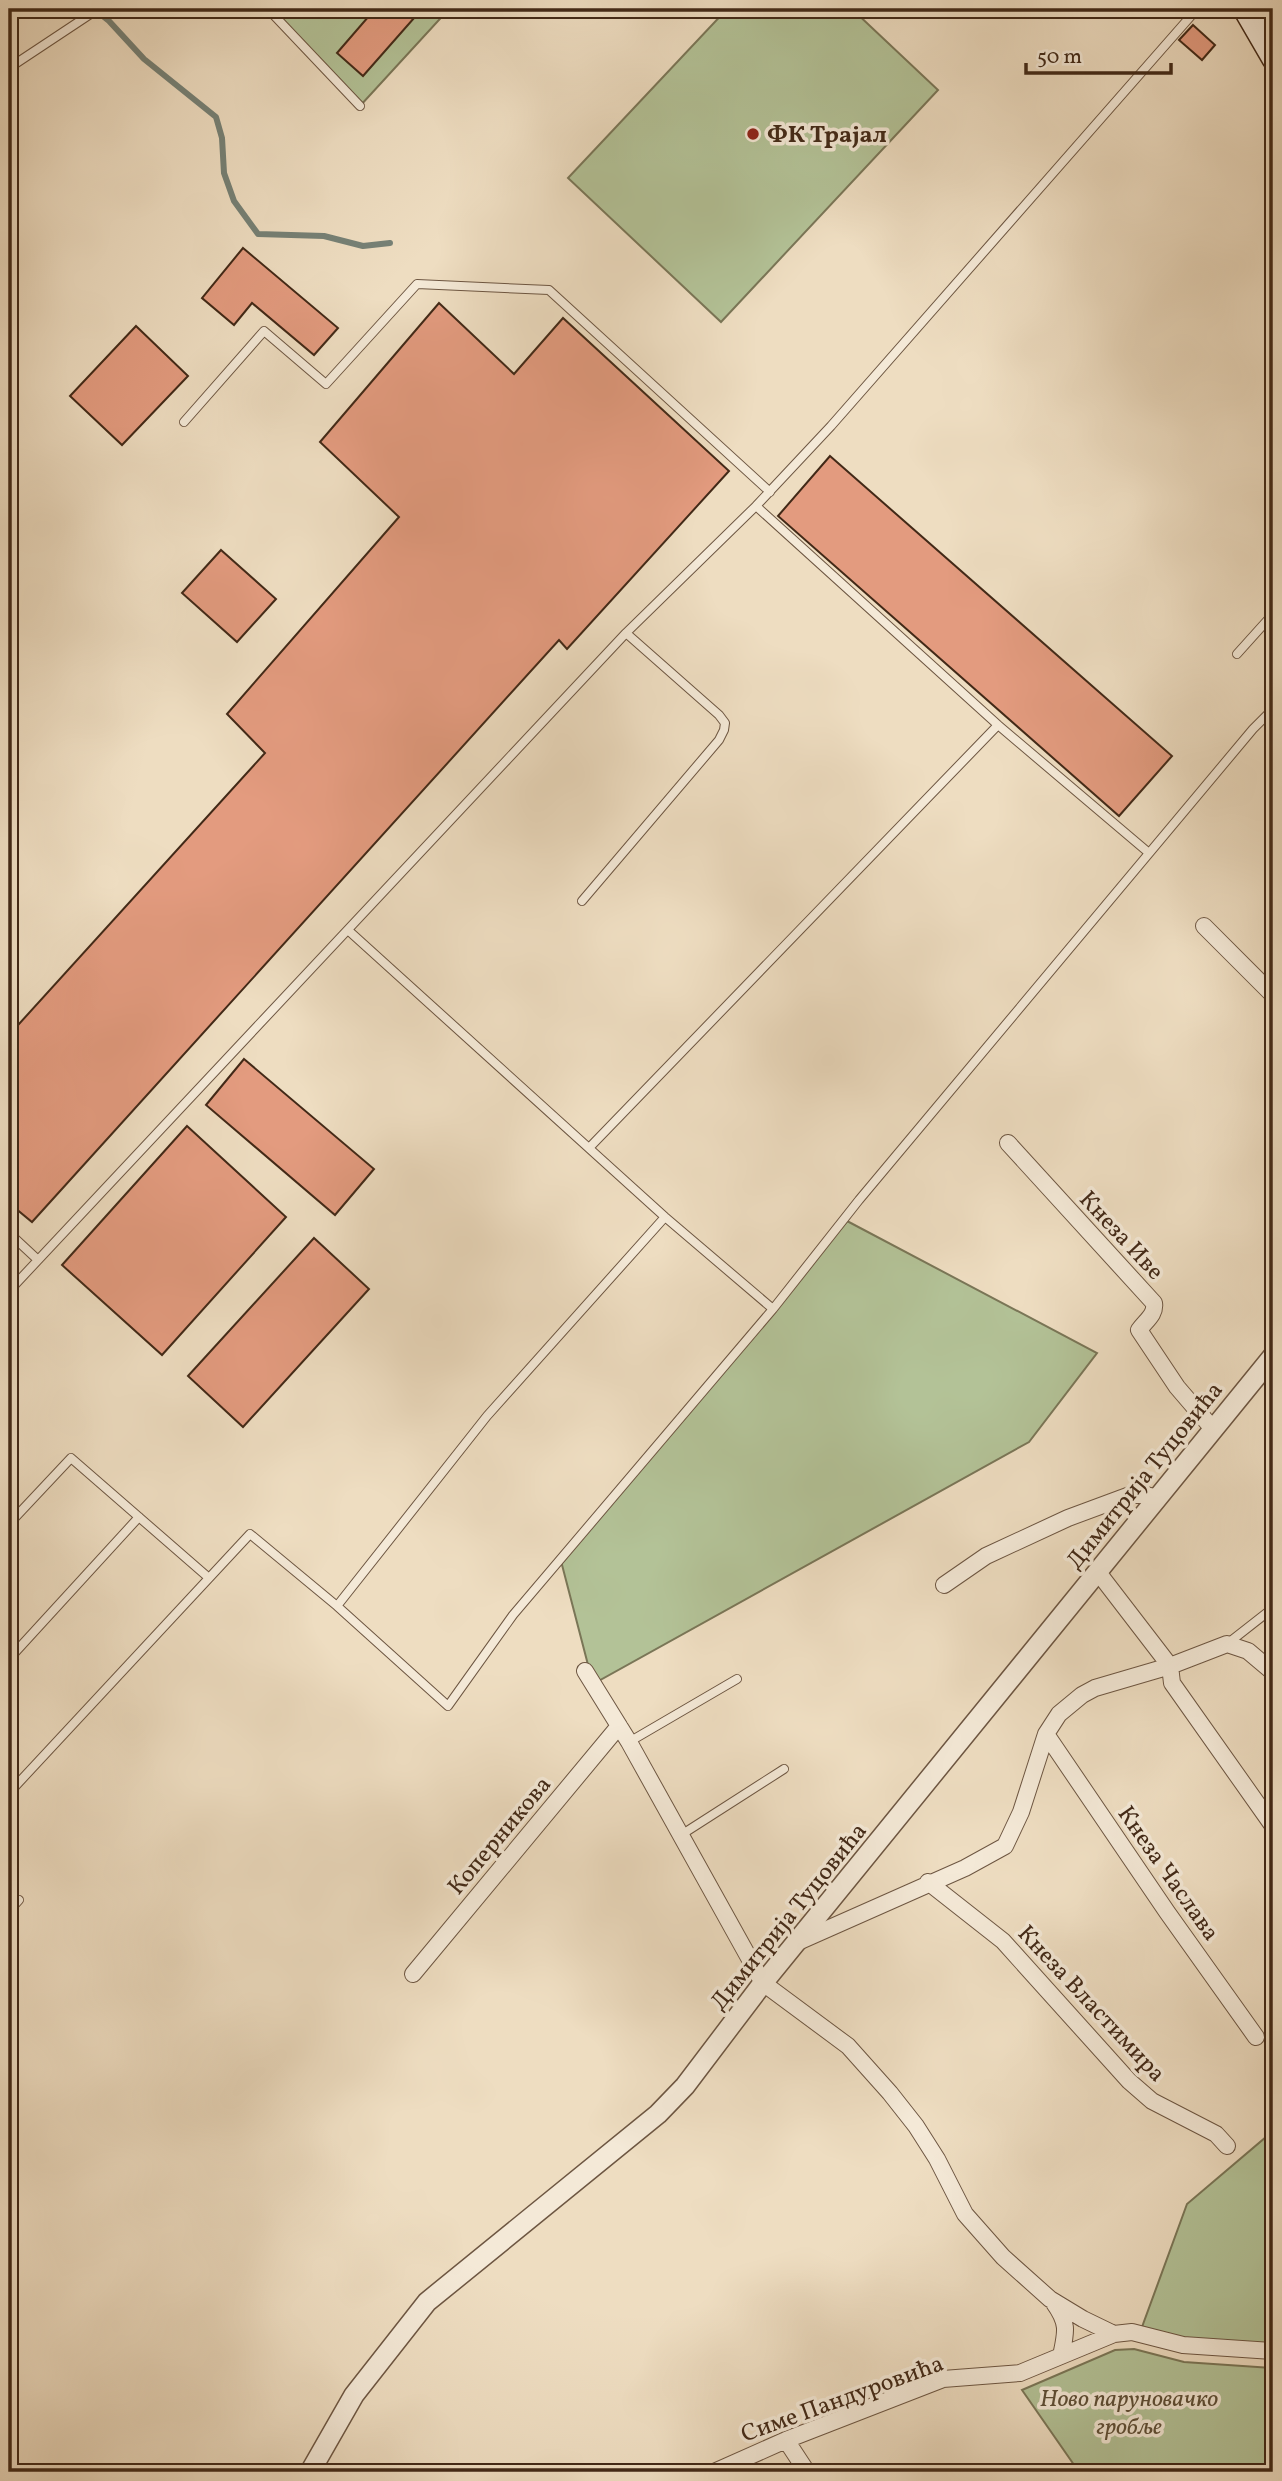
<svg xmlns="http://www.w3.org/2000/svg" width="1282" height="2481" viewBox="0 0 1282 2481" font-family="Vollkorn,serif">
	<style>
		.green { fill: #b3c297; stroke: #7a7657; stroke-width: 2 }
		.lines { fill: none; stroke-linecap: round; stroke-linejoin: round }
		.stream { stroke: #768176; stroke-width: 6 }
		.building { fill: #e39b7f; stroke: #422917; stroke-width: 2 }
		.service-casing { stroke: #6d5642; stroke-width: 10 }
		.minor-casing { stroke: #6d5642; stroke-width: 18 }
		.tertiary-casing { stroke: #6d5642; stroke-width: 22 }
		.secondary-casing { stroke: #422917; stroke-width: 24 }
		.service { stroke: #f4e9d7; stroke-width: 8 }
		.minor { stroke: #f4e9d7; stroke-width: 16 }
		.tertiary { stroke: #f4e9d7; stroke-width: 19 }
		.secondary { stroke: #f4e9d7; stroke-width: 21 }
		.poi-dot { fill: #8f2418; stroke: #f4e9d7; stroke-width: 2.5 }
		.labels { text-anchor: middle; stroke-width: 7; stroke-linejoin: round; paint-order: stroke }
		.poi-label { font-size: 24px; font-weight: bold; fill: #422917; stroke: #f4e9d7; text-anchor: start }
		.street-label { font-size: 24px; fill: #422917; stroke: #f4e9d7 }
		.park-label { font-size: 24px; font-style: italic; fill: #5e4f37; stroke: #f4e9d7 }
	</style>
	<rect width="100%" height="100%" fill="#eeddc1"/>
	<filter id="stains"><feTurbulence type="fractalNoise" baseFrequency=".00286" numOctaves="4"/><feColorMatrix values="0 0 0 0 .2 0 0 0 0 .09 0 0 0 0 .02 0 0 0 .5 -.17"/></filter>
	<radialGradient id="worn" r=".72"><stop offset=".6" stop-color="#630" stop-opacity="0"/><stop offset="1" stop-color="#630" stop-opacity=".3"/></radialGradient>
	<path class="green" d="M268 9H449L360 106Z
		M727 9H852L938 90 721 322 568 178Z
		M847 1221 1097 1353 1029 1442 593 1684 561 1561Z
		M1273 2131V2346L1193 2340 1142 2327 1187 2204Z
		M1134 2349 1184 2362 1273 2368V2472H1079L1022 2390 1115 2350Z"/>
	<g class="lines">
		<path class="stream" d="M94 9 109 21 144 59 216 117 222 138 224 173 234 201 258 234 324 236 363 246 390 243"/>
	</g>
	<path class="building" d="M375 9H422L363 76 337 53Z
		M1193 25 1215 45 1202 60 1179 40Z
		M243 248 338 328 314 355 252 303 234 325 202 298Z
		M439 303 514 374 563 318 729 471 567 649 559 640 32 1222 9 1203V1035L265 753 227 714 399 517 320 442Z
		M136 326 188 376 122 445 70 396Z
		M830 456 1172 756 1119 816 778 516Z
		M221 550 276 599 237 642 182 593Z
		M244 1059 374 1169 335 1215 206 1105Z
		M187 1126 286 1217 162 1355 62 1265Z
		M314 1238 369 1289 243 1427 188 1376Z"/>
	<g class="lines">
		<g class="service-casing">
			<path id="service" d="M268 9 360 106
				M9 68 98 9
				M184 422 264 331 326 384 417 284 549 290 770 492
				M756 506 998 725 1149 853
				M1237 654 1273 614
				M582 901 719 740 724 730 725 723 719 715 626 633
				M349 931 665 1217 773 1309
				M589 1148 998 725
				M665 1217 487 1416 337 1606 448 1706 513 1615 773 1309 859 1200 1253 729 1273 709
				M9 1233 38 1260
				M9 1291 626 633 756 506 831 426 1197 9
				M9 1524 71 1458 209 1578
				M1227 1644 1273 1608
				M9 1659 139 1517
				M629 1742 737 1679
				M9 1793 250 1534 337 1606
				M681 1835 784 1769
				M9 1911 19 1900"/>
		</g>
		<g class="minor-casing">
			<path id="minor" d="M1204 926 1273 995
				M1008 1143 1154 1303C1156 1315 1145 1321 1139 1330L1177 1387 1213 1429
				M1097 1571 1170 1666
				M944 1585 986 1556 1068 1518 1130 1495H1146L1158 1498
				M1170 1666 1172 1683 1273 1826
				M585 1671 629 1742 763 1983 848 2046 890 2093 916 2126 937 2159 965 2214 1003 2257 1050 2299 1083 2319 1114 2334
				M1046 1734 1167 1912 1256 2037
				M928 1882 1003 1941 1129 2081 1152 2101 1216 2134 1227 2146
				M798 1942 965 1868 1005 1846 1021 1812 1046 1734 1059 1714 1082 1695 1095 1688 1170 1666 1227 1644 1248 1651 1273 1672
				M413 1974 619 1726
				M1054 2303C1069 2324 1066 2332 1061 2356
				M786 2440 807 2472
				M714 2472 786 2440 943 2379 1020 2373 1114 2334 1132 2332 1183 2345 1273 2351"/>
		</g>
		<g class="tertiary-casing">
			<path id="tertiary" d="M310 2472 354 2395 427 2302 658 2114 685 2086 763 1983 1273 1356"/>
		</g>
		<g class="secondary-casing">
			<path id="secondary" d="M1244 9 1273 59
				M1263 9 1273 26"/>
		</g>
		<use href="#service" class="service"/>
		<use href="#minor" class="minor"/>
		<use href="#tertiary" class="tertiary"/>
		<use href="#secondary" class="secondary"/>
	</g>
	<circle class="poi-dot" cx="753" cy="134" r="7"/>
	<g class="labels">
		<g class="poi-label">
			<text x="767" y="142">ФК Трајал</text>
		</g>
		<g class="street-label">
			<text transform="translate(1122 1235) rotate(47)" y="8">Кнеза Иве</text>
			<text transform="translate(1144 1475) rotate(-51)" y="8">Димитрија Туцовића</text>
			<text transform="translate(499 1835) rotate(-50)" y="8">Коперникова</text>
			<text transform="translate(1169 1873) rotate(55)" y="8">Кнеза Часлава</text>
			<text transform="translate(788 1916) rotate(-51)" y="8">Димитрија Туцовића</text>
			<text transform="translate(1092 2003) rotate(47)" y="8">Кнеза Властимира</text>
			<text transform="translate(842 2398) rotate(-20)" y="8">Симе Пандуровића</text>
		</g>
		<g class="park-label">
			<text x="1129" y="2406">Ново паруновачко<tspan x="1129" dy="28">гробље</tspan></text>
		</g>
	</g>
	<rect width="1282" height="2481" fill="none" stroke="#eeddc1" stroke-width="35"/>
	<rect x="10" y="10" width="1261" height="2460" fill="none" stroke="#422917" stroke-width="3.5"/>
	<rect x="18" y="18" width="1247" height="2446" fill="none" stroke="#422917" stroke-width="2"/>
	<path d="M1026 63v10h145v-10" fill="none" stroke="#422917" stroke-width="3.5"/>
	<text x="1037" y="63" font-size="21" fill="#422917" stroke="#f4e9d7" stroke-width="5" paint-order="stroke">50 m</text>
	<rect width="100%" height="100%" filter="url(#stains)"/>
	<rect width="100%" height="100%" fill="url(#worn)"/>
</svg>
